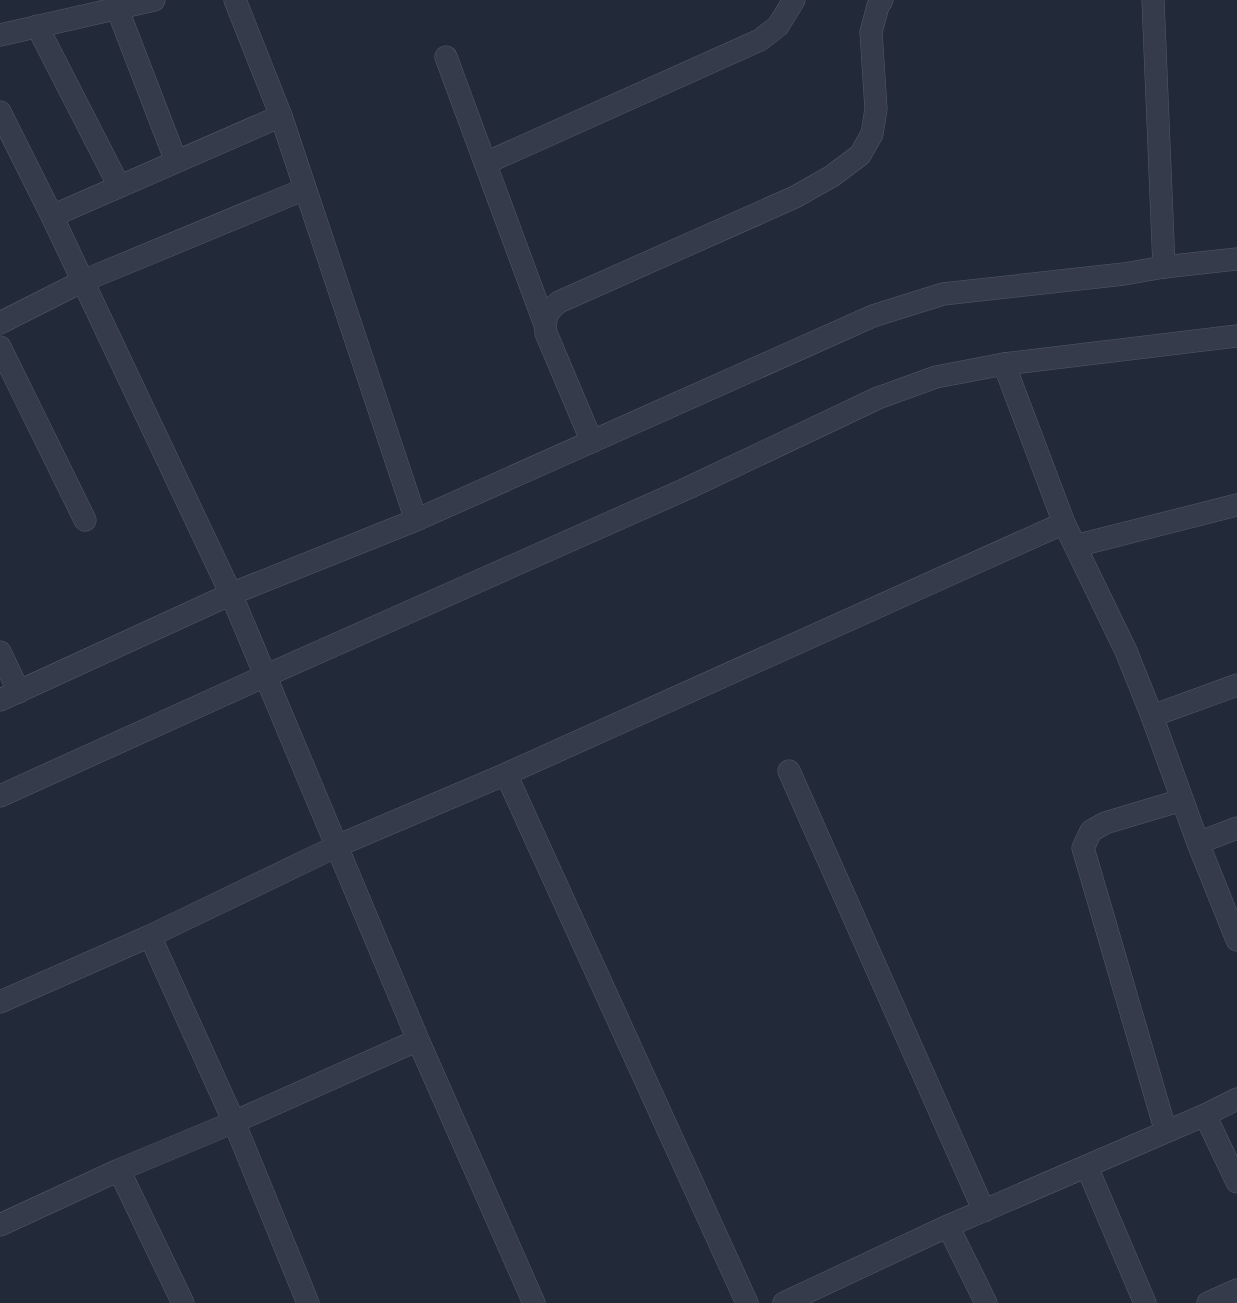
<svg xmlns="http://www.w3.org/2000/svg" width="1237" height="1303" viewBox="0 0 1237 1303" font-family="'Sofia Sans Condensed',sans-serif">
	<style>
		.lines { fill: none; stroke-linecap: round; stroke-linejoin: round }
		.minor-casing { stroke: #535967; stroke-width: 23 }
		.tertiary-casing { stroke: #535967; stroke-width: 23 }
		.minor { stroke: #353b4a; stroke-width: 22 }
		.tertiary { stroke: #353b4a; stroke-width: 22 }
	</style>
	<rect width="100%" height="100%" fill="#222939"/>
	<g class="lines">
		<g class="minor-casing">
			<path id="minor" d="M1153 0 1164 267
				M117 8 176 161
				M37 26 119 186
				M0 35 154 0
				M446 57 544 322
				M0 112 52 216 231 594 418 1040 534 1303
				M486 163 760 40 778 26 794 0
				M52 216 281 116
				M0 323 83 281 305 189
				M0 347 85 520
				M1004 364 1064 523 1126 651 1152 716 1198 843 1237 940
				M592 442 546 333C544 317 547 312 559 302L795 197 832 176 860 155 872 134 876 109 871 32 878 6 882 0
				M1075 546 1237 505
				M0 652 19 692
				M1152 716 1237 685
				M789 771 984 1211
				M506 774 1064 523
				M1198 843 1237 828
				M150 936 234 1122 308 1303
				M0 1002 150 936 337 846 506 774 747 1303
				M1205 1115 1237 1182
				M1166 1132 1083 848 1091 831 1105 823 1182 800
				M1087 1167 1145 1303
				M119 1170 183 1303
				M0 1225 119 1170 234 1122 418 1040
				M948 1226 986 1303
				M784 1303 948 1226 1205 1115 1237 1099
				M1208 1303 1237 1290"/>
		</g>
		<g class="tertiary-casing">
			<path id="tertiary" d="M235 0 281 116 416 520
				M0 700 231 594 416 520 873 316 943 294 1124 274 1164 267 1237 259
				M0 796 265 676 688 488 878 398 936 377 1004 364 1237 336"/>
		</g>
		<use href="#minor" class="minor"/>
		<use href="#tertiary" class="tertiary"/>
	</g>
</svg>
